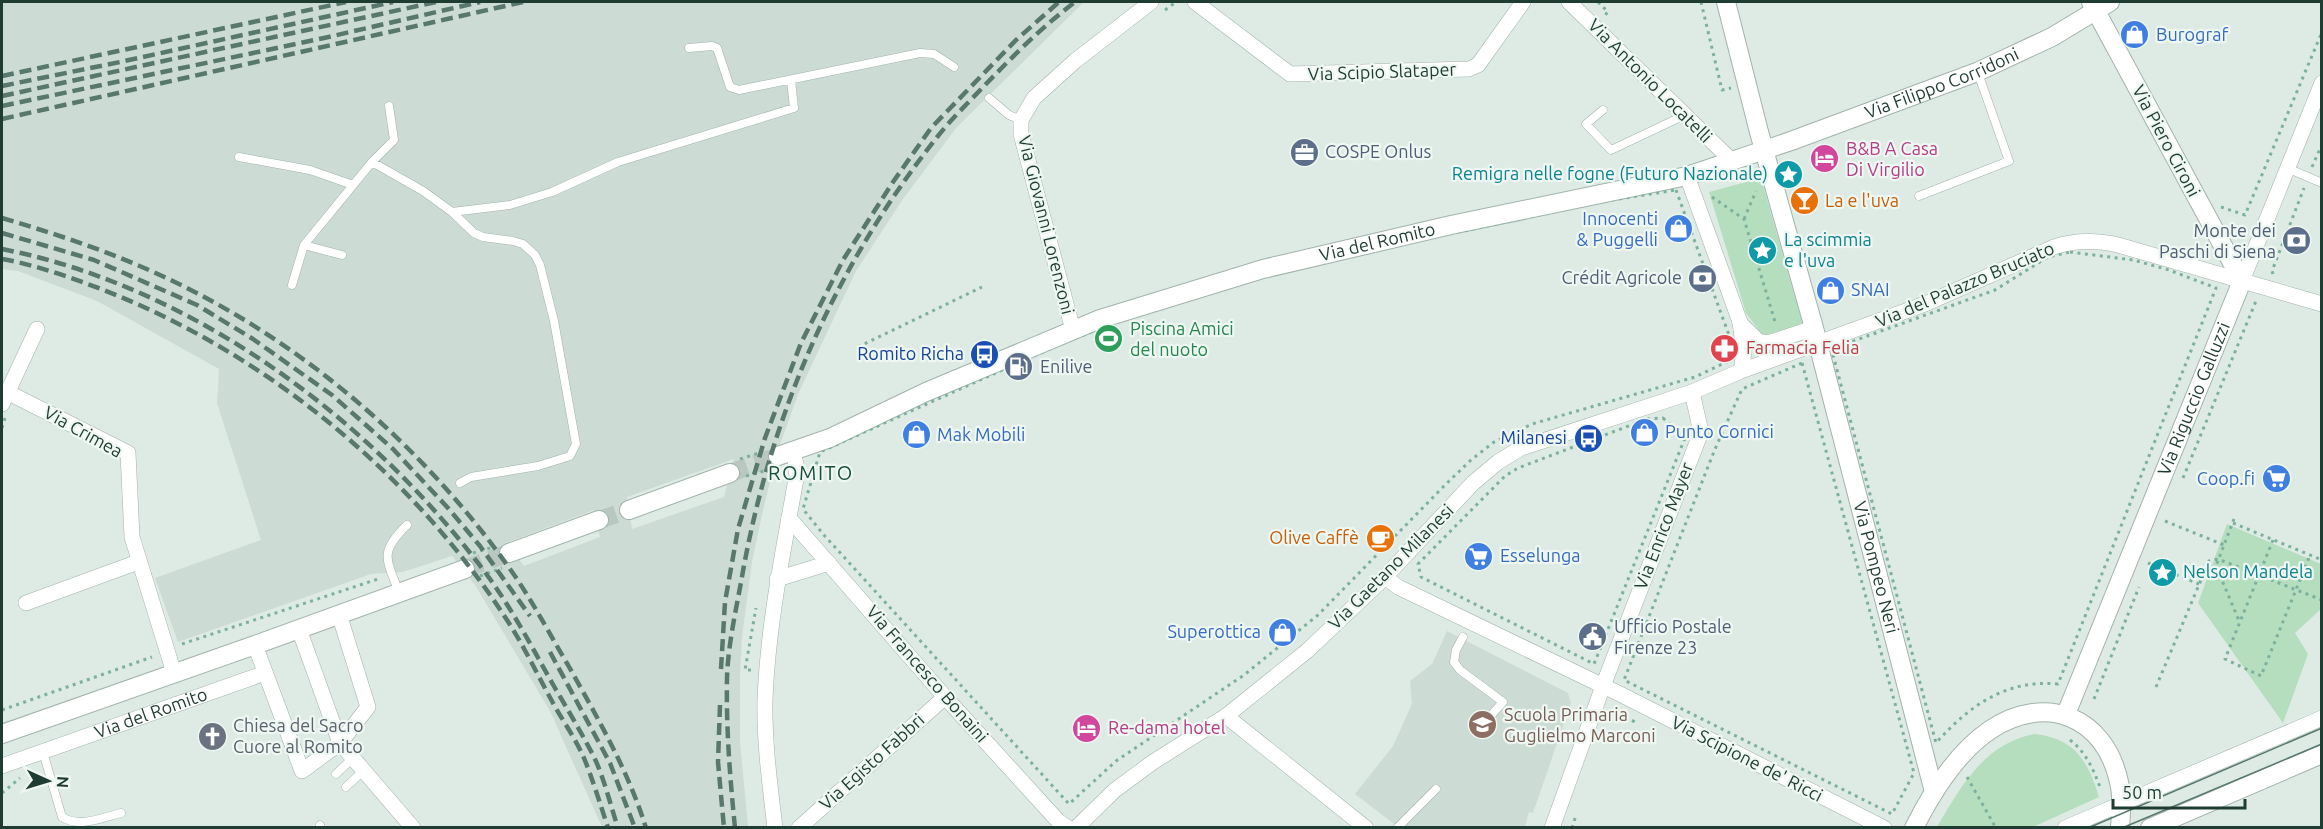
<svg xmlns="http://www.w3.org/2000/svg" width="2323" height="829" font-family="Ubuntu,sans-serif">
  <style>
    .built { fill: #ccdbd3; fill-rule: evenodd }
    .park { fill: #b5debe }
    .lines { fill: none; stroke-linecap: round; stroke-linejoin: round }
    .tertiary-tunnel { stroke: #b8c8c0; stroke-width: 18; stroke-dasharray: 18 9; stroke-linecap: butt }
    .service-casing { stroke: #a1b3ab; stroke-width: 9 }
    .minor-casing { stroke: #a1b3ab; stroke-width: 16 }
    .tertiary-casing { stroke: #a1b3ab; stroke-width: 20 }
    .path { stroke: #7cb19e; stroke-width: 3; stroke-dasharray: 3 4.5; stroke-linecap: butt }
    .service { stroke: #fff; stroke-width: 8 }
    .minor { stroke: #fff; stroke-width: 15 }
    .tertiary { stroke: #fff; stroke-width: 18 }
    .tram { stroke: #58786e; stroke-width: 1.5 }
    .rail { stroke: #58786e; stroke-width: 4.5; stroke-dasharray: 12 6; stroke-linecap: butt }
    .labels { text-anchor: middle; stroke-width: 4.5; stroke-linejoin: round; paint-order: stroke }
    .shop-label { font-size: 18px; fill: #366cbe; stroke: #eef7f2; text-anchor: start }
    .street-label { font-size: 18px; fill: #1e3c32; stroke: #eef7f2 }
    .hotel-label { font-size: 18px; fill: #b23c85; stroke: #eef7f2; text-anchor: start }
    .service-label { font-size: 18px; fill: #4e5e75; stroke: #eef7f2; text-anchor: start }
    .culture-label { font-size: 18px; fill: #0d838f; stroke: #eef7f2; text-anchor: start }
    .food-label { font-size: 18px; fill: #c56008; stroke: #eef7f2; text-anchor: start }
    .leisure-label { font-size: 18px; fill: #27864d; stroke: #eef7f2; text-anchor: start }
    .health-label { font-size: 18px; fill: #be3a42; stroke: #eef7f2; text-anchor: start }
    .transit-label { font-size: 18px; fill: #164399; stroke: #eef7f2; text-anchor: end }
    .education-label { font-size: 18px; fill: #785e54; stroke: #eef7f2; text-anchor: start }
    .worship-label { font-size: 18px; fill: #5b616d; stroke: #eef7f2; text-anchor: start }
    .neighbourhood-label { font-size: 20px; letter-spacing: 1.5px; fill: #194f3f; stroke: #eef7f2 }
  </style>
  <rect width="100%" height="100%" fill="#deebe4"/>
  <path class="built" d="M2,2H1084L956,128L903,199L856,271L799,392L778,450L763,510L752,562L742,637L740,674V741L748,827H602L550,711L475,585L452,556L403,572L371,574L178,642L155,578L261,540L217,403L219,369L97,301L18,271L2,269ZM734,459L724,497L632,529L627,497ZM594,510L600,537L524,566L506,543Z
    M1447,631L1568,693L1571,703L1533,813L1529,812L1525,827H1398L1355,794L1393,746L1412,704L1410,681L1432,664Z"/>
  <path class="park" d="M1761,178L1802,322L1800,326L1768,337L1763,336L1746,313L1709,192Z
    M2227,524L2321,564V609L2295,633L2308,654L2283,723L2198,603Z
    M2034,734C2075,738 2088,761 2099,797L2033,827H1937C1961,786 1984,744 2034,734Z"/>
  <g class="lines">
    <path class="tertiary-tunnel" d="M730,473L778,456
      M599,520L629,510
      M465,569L509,553"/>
    <defs>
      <path id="service" d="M689,48L712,46L717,48L730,87L739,90L920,53L934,54L954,67
        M989,98L1009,115L1021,120
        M1603,110L1586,124L1611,150L1685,115
        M239,157L310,170L353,185
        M372,162L394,140L389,106
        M2287,168L2322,183
        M1919,196L2009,161L1978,73
        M342,255L304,245L372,162L423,191L452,212
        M292,285L304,245
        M460,483L471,477L538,466L570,456L576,444L554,321L540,265L535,255L523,244L513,241L483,237L474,233L452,212L510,205L552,192L618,162L794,108L791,80
        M399,592C386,559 379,552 407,525
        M1463,637L1456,650L1454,662L1460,670L1503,702L1476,732
        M43,752L62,817C80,828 101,818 121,813
        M336,774L353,758
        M346,787L363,771
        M320,825L321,828
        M1397,828L1436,789"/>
      <g id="minor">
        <path d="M1195,2L1290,74L1469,69L1478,65L1523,2"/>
        <path d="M1569,2L1732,161"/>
        <path d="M1687,176L1740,322L1744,352L1741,371"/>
        <path d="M2242,281L2322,83"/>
        <path d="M1740,323L1758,341L1768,343L1814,328"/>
        <path d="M1073,330L1021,134V120L1034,98L1075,61L1151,2"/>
        <path d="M7,392L128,453L132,537L174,673"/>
        <path d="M2,404L37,329"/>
        <path d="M789,518L945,697L1058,821L1068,828"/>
        <path d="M1385,577L1398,587L1622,695L1884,828"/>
        <path d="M777,579L829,563"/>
        <path d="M26,603L138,562"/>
        <path d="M299,629L340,743L413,828"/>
        <path d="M255,645L302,771L340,743L368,707L339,614"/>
        <path d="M1226,716L1366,828"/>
        <path id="s1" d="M2,766L265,673"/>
        <path d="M775,828C770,785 764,742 765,699C768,625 783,552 796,479V464L792,451"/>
        <path d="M799,828L945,697"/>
        <path d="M1076,828L1115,790L1153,762L1226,716L1307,651L1385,577L1473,483L1498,462L1521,448L1692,392L1741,371L1925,304L2054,247C2075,240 2096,240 2118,245L2322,304"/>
        <path d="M1552,828L1603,686L1701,432L1692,392"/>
        <path d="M2065,828L2322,718"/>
      </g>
      <g id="tertiary">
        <path id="s2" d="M1726,2L1759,132L1814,328L1934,792"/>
        <path id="s3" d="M778,456L830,438L926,392L1100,319L1263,269L1451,225L1687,176L1791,141L1977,72L2052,37L2110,2"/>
        <path d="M629,510L730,473"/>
        <path d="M509,553L599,520"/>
        <path id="s4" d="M2066,714L2242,281L2091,2"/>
        <path d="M2,734L255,645L465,569"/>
        <path d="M1914,828C1932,792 1956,753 1990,730C2045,693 2105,716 2119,782C2123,797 2121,812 2120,828"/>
        <path d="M2150,828L2322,754"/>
      </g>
    </defs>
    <use href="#service" class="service-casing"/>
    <use href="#minor" class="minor-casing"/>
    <use href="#tertiary" class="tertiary-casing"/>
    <path class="path" d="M1598,2L1608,12L1605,15
      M1701,2L1722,90L1731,88
      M1165,10L1176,2
      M2312,167L2322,144
      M1676,190L1737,357L1695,377L1532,424L1494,442L1471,460L1446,484L1318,615L1244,675L1116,761L1069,804L823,534L803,509L820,452L1058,345L1127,318L1218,288L1385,244L1464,231L1593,203Z
      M1712,197L1744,219L1776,325
      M2221,207L2245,215L2322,32
      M1744,219L1756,191
      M2070,252L2133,260L2169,270L2216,288L2058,684C2006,679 1969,706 1936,743L1832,351L1834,348L1995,290L2048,257Z
      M2273,274L2272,271L2304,188
      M858,347L982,287
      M1802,363L1914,773L1892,814L1624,680L1715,449L1742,389Z
      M1663,418L1685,438L1594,664L1421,577L1418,564L1505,476L1518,468L1647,419Z
      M2,428L5,418
      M740,459L762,452
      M746,476L768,470
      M2183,478L2256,301
      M2234,519L2216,566L2240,623
      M2165,521L2224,545
      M2233,523L2322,560
      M2273,540L2225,659L2261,676L2310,555
      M473,553L493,547
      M2148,563L2199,584
      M480,576L502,568
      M182,644L381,578
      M751,670H745L756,608
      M2156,687L2209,561L2218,559L2322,600
      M2094,699L2139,587
      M2,710L152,657
      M1612,710L1635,722
      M2070,740C2086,752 2093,769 2100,787
      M1967,777L1996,828
      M2,793L20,778
      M1572,828L1576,815"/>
    <use href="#service" class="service"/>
    <use href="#minor" class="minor"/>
    <use href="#tertiary" class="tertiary"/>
    <path class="tram" d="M2088,828L2322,728
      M2122,828L2322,744"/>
    <path class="rail" d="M2,76L346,2
      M2,86L120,62L393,2
      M2,96L436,2
      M2,106L324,38L480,2
      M2,119L523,2
      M2,218C49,232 96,247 142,267C289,330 418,439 510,569C532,600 549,633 568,665C597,717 628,770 646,828
      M2,233L94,260L197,305L253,339L332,395L393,449L448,508L480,546L530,616
      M2,249C195,287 375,422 490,579C515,614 534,651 555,688C568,710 581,732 593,755C604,777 610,804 618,828
      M2,259C36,265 69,277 101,289C264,352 412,473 507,620C524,646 538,676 553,703C564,723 578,742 586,763C594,784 601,806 608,828
      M550,652L610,763L635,828
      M721,669L725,602L738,529L765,438L801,343L843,260L893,182L931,128L1016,40L1059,2
      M720,705L718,762L724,828
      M735,828C730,778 726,728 727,678C728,643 737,606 743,571C772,411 837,263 938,136C953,117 970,101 986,84C1014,55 1043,26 1075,2"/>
  </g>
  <defs>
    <symbol id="shop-disc" viewBox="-11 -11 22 22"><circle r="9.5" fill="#3f7fe0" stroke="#eef7f2"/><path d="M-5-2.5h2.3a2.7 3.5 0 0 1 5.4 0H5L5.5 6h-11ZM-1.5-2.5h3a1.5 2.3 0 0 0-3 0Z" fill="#fff"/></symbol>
    <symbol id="office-disc" viewBox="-11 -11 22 22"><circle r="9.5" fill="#5c6f8a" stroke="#eef7f2"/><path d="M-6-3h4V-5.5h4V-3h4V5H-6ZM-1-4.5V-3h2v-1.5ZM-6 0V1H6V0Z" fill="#fff"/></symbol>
    <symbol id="hotel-disc" viewBox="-11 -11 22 22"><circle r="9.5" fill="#d1479c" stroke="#eef7f2"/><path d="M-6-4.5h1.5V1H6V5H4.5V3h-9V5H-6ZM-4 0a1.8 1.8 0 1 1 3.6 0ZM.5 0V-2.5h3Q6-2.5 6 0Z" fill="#fff"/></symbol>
    <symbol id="sight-disc" viewBox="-11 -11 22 22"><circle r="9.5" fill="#0f9aa8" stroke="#eef7f2"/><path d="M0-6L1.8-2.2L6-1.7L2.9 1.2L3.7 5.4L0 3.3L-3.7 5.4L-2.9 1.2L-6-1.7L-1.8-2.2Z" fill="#fff"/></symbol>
    <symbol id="bar-disc" viewBox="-11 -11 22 22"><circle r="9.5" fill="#e8710a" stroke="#eef7f2"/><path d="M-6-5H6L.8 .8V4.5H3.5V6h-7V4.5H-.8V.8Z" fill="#fff"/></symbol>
    <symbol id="bank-disc" viewBox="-11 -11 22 22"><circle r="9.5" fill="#5c6f8a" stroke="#eef7f2"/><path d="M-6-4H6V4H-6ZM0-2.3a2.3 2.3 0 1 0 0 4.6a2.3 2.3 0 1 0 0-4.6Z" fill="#fff"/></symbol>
    <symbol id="stadium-disc" viewBox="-11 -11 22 22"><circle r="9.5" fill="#2e9e5b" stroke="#eef7f2"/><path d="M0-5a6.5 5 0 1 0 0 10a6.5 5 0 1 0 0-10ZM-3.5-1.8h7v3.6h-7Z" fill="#fff"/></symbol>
    <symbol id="pharmacy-disc" viewBox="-11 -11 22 22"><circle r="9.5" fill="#e0444e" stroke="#eef7f2"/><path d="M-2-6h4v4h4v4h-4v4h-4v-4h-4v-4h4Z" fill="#fff"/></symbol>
    <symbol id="bus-disc" viewBox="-11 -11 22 22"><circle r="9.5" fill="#1a4fb4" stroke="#eef7f2"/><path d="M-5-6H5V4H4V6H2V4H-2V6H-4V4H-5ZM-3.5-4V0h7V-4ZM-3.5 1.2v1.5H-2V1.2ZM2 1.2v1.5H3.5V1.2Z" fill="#fff"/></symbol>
    <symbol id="fuel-disc" viewBox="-11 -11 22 22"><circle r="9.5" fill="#5c6f8a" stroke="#eef7f2"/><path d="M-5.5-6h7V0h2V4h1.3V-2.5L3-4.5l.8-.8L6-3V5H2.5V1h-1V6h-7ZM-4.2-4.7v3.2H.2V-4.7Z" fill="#fff"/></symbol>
    <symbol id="supermarket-disc" viewBox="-11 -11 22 22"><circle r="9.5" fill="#3f7fe0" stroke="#eef7f2"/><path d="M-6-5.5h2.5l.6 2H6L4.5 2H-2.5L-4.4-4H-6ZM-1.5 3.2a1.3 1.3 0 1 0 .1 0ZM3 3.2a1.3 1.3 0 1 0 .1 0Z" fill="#fff"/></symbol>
    <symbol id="cafe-disc" viewBox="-11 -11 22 22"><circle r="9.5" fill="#e8710a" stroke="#eef7f2"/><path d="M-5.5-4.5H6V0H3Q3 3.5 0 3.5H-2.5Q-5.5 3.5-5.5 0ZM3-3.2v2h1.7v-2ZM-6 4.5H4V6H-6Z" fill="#fff"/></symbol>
    <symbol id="civic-disc" viewBox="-11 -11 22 22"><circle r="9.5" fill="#5c6f8a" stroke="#eef7f2"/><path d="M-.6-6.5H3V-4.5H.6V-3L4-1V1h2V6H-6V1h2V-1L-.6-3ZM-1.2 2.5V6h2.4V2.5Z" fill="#fff"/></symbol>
    <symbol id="school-disc" viewBox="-11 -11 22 22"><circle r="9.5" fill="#8d6e63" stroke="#eef7f2"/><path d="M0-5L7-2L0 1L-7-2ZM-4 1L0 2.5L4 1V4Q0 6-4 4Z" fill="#fff"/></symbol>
    <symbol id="church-disc" viewBox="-11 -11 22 22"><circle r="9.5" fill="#6b7280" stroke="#eef7f2"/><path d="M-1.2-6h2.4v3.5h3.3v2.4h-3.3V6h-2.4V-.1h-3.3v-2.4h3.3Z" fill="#fff"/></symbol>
  </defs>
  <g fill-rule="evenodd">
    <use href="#shop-disc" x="2118" y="18" width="33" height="33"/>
    <use href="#office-disc" x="1288" y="136" width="33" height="33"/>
    <use href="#hotel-disc" x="1808" y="142" width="33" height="33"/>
    <use href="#sight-disc" x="1772" y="158" width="33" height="33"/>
    <use href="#bar-disc" x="1788" y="184" width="33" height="33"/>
    <use href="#shop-disc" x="1662" y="212" width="33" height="33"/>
    <use href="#bank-disc" x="2280" y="224" width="33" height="33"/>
    <use href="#sight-disc" x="1746" y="234" width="33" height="33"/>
    <use href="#bank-disc" x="1686" y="262" width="33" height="33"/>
    <use href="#shop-disc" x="1814" y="274" width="33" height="33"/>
    <use href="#stadium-disc" x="1092" y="322" width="33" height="33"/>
    <use href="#pharmacy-disc" x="1708" y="332" width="33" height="33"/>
    <use href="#bus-disc" x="968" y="338" width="33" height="33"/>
    <use href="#fuel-disc" x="1002" y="350" width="33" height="33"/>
    <use href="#shop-disc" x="1628" y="416" width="33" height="33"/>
    <use href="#shop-disc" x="900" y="418" width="33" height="33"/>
    <use href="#bus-disc" x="1572" y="422" width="33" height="33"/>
    <use href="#supermarket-disc" x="2260" y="462" width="33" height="33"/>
    <use href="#cafe-disc" x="1364" y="522" width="33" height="33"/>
    <use href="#supermarket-disc" x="1462" y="540" width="33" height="33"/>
    <use href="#sight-disc" x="2146" y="556" width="33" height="33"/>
    <use href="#shop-disc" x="1266" y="616" width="33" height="33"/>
    <use href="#civic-disc" x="1576" y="620" width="33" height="33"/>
    <use href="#school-disc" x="1466" y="708" width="33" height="33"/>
    <use href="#hotel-disc" x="1070" y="712" width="33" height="33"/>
    <use href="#church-disc" x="196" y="720" width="33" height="33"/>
  </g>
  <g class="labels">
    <g class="shop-label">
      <text x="2156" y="41">Burograf</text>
      <text x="1658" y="225" text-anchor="end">Innocenti<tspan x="1658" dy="21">&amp; Puggelli</tspan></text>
      <text x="1851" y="296">SNAI</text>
      <text x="1665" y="438">Punto Cornici</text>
      <text x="937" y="441">Mak Mobili</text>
      <text x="2255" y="485" text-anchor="end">Coop.fi</text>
      <text x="1500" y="562">Esselunga</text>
      <text x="1261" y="638" text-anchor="end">Superottica</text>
    </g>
    <g class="street-label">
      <text transform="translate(1382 72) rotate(-2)" y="6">Via Scipio Slataper</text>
      <text transform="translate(1650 81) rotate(45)" y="6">Via Antonio Locatelli</text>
      <text dy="6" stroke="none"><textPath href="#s3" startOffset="1226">Via Filippo Corridoni</textPath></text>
      <text transform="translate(2166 141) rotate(62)" y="6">Via Piero Cironi</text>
      <text transform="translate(1046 225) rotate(76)" y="6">Via Giovanni Lorenzoni</text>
      <text dy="6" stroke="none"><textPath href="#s3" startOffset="638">Via del Romito</textPath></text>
      <text transform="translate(1965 285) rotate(-23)" y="6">Via del Palazzo Bruciato</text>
      <text dy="6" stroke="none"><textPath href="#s4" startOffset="340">Via Riguccio Galluzzi</textPath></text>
      <text transform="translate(83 432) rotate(29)" y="6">Via Crimea</text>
      <text transform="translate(1664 526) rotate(-69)" y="6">Via Enrico Mayer</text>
      <text transform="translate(1391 567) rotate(-45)" y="6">Via Gaetano Milanesi</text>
      <text dy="6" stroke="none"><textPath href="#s2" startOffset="585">Via Pompeo Neri</textPath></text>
      <text transform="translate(927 674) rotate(49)" y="6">Via Francesco Bonaini</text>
      <text dy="6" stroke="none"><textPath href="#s1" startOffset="158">Via del Romito</textPath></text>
      <text transform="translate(1747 759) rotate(27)" y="6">Via Scipione de' Ricci</text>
      <text transform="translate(872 762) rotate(-42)" y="6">Via Egisto Fabbri</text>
    </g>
    <g class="hotel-label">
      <text x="1846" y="155">B&amp;B A Casa<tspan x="1846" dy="21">Di Virgilio</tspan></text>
      <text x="1108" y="734">Re-dama hotel</text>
    </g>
    <g class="service-label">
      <text x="1325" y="158">COSPE Onlus</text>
      <text x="2276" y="237" text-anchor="end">Monte dei<tspan x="2276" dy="21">Paschi di Siena</tspan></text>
      <text x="1682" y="284" text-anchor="end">Crédit Agricole</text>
      <text x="1040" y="373">Enilive</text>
      <text x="1614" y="633">Ufficio Postale<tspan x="1614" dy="21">Firenze 23</tspan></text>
    </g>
    <g class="culture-label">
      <text x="1768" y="180" text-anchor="end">Remigra nelle fogne (Futuro Nazionale)</text>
      <text x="1784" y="246">La scimmia<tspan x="1784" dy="21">e l'uva</tspan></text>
      <text x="2183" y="578">Nelson Mandela</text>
    </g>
    <g class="food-label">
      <text x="1825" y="207">La e l'uva</text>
      <text x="1359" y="544" text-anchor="end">Olive Caffè</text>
    </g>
    <g class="leisure-label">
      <text x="1130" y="335">Piscina Amici<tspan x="1130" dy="21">del nuoto</tspan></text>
    </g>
    <g class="health-label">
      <text x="1746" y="354">Farmacia Felia</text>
    </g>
    <g class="transit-label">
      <text x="964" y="360">Romito Richa</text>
      <text x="1567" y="444">Milanesi</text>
    </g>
    <g class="education-label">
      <text x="1504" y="721">Scuola Primaria<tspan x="1504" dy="21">Guglielmo Marconi</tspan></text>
    </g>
    <g class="worship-label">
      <text x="233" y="732">Chiesa del Sacro<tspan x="233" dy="21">Cuore al Romito</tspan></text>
    </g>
    <g class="neighbourhood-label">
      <text x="811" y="480">ROMITO</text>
    </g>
  </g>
  <rect width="2323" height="829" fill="none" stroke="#1e3c32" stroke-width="6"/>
  <g transform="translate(48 781) rotate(94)" stroke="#eef7f2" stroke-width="4.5" paint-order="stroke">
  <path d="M0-4.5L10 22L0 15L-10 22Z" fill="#1e3c32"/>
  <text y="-9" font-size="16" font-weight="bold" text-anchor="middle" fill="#1e3c32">N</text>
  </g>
  <path d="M2113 799v9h132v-9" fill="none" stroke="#1e3c32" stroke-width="3"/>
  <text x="2122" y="799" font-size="18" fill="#1e3c32" stroke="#eef7f2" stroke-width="4.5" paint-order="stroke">50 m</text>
</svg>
